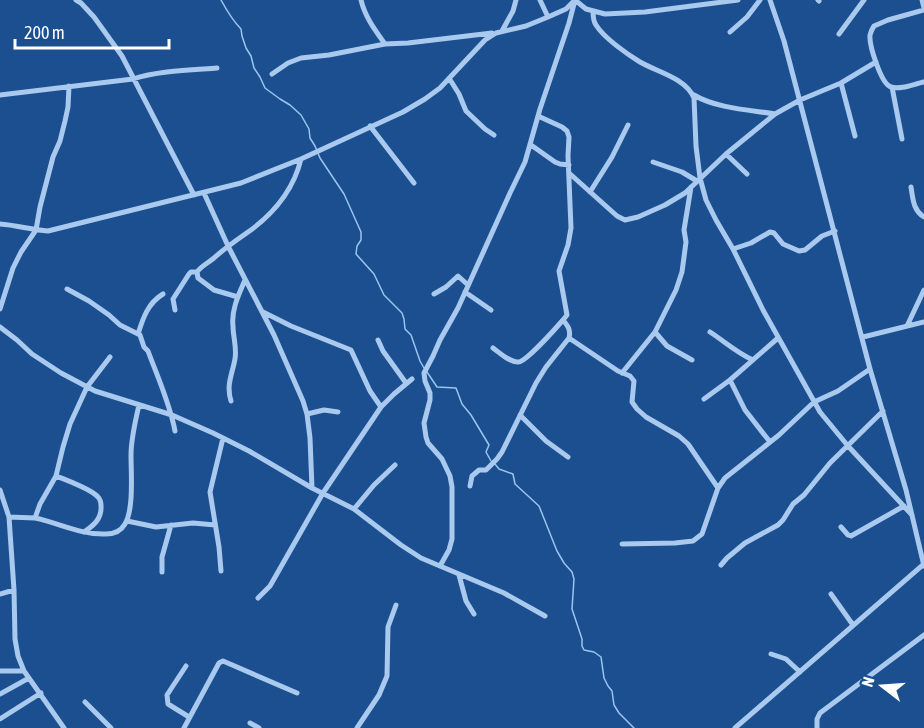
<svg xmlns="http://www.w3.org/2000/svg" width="924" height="728" font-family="'Asap Condensed',sans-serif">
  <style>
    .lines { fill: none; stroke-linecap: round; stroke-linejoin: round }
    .stream { stroke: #9cc4f0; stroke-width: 1.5 }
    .minor { stroke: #a9c9ee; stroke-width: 5 }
  </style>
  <rect width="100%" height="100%" fill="#1b4f8f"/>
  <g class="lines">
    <path class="stream" d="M221,0C227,11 232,20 241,29L242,36L246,48L251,56L254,68L260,77L265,88L280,99L290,105L301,115L309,129L310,138L315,146L320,158L344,194L361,232V240L357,246L356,254L374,274L384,295L402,313L404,319L405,329L411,335L420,361L424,368
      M427,372L437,387L456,388L462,404L471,415L489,445L486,452L491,461
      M495,464L499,469L513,474L515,484L539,506L557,551L564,563L572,572L574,579L572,609L582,639V646L584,650L594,652L601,657L604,678L608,686L612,691L614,705L619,713L634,728"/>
    <path class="minor" d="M76,0L81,3L94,17L122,56L194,195
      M361,0C365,17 375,30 385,44
      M540,0L548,17
      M770,0L784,41L870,369L906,490L924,566
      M818,0L819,1
      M922,0L924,8
      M924,10L888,20L874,26C872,29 871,31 870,35C869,45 881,84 891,87C901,90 914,84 924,82
      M593,11C593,16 593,21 596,25C604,38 627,54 640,62C657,72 686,78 694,98L696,146L700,178L706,200L716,220L733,249L763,310L820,412L848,446L912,515
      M502,31L513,11L516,0
      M730,32L747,17L760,0
      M839,34L864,0
      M272,74L288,63L301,58L329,55L385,44L408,43L492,33
      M449,78L459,94L466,111L485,129L494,135
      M841,83L855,136
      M892,87L902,139
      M0,95L133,79C157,71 191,70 217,68
      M694,95C715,108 750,110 775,114
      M370,126L414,183
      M531,145L555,162L560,164L569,165
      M726,154L747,174
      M653,162L682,172L697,181
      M569,173L617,216L625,220L638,217L665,205L685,193L726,154L775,114L800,100L841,83L876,62
      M911,187C913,199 913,210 924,217
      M590,192L612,157L628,125
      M204,193L228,246L274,335L303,401L307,414L310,438L312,488
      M0,224C16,225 32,230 48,231L241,183L301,159L403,112L425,99L440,88L485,40L496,33L526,26L548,17L566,9L574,1
      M733,249L751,243L770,232L774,233L783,244L799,251L805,250L822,236L835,231
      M67,289L89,301L109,315L120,325L140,335L144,347L148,351C158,378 170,404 175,431
      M465,292L491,310
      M434,294L446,287L458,276L468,285
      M238,297L214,290L198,278L197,272C201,266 208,263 214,258C226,247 238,239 251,230C275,212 294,188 301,159
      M0,309L13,268L21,252L36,230L40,207L53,157L60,141L65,121L68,107L69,86
      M175,310L173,299L189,274L191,272H197
      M263,312L291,326L351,350L370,391L381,407
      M907,326L924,290
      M0,327L17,340L32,354L61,373L95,391L172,415L213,433L249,451L312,488L354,509L401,545L421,558L504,593L545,616
      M655,332L667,346L692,360
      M710,332C724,341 737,353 753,360
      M138,334C143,318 148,303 163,294
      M863,337L924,322
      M569,338L618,371L630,376L634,381L632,402L637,409L646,417L679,436L688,444L718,488
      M378,340L383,351L406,383
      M493,348C500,353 509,362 518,362C525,363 556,328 563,320
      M622,373L655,332L676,290L682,272L686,242L684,230L691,187
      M704,399L730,380
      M231,401C226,385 232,375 235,359C237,347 233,337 233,326C231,310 239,294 245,280
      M307,414L324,410L338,412
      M520,415L546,441L568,457
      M770,442L745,410L730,380L778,338
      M56,476C66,480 91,489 98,497C101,500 101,503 101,506C102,519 93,526 84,532
      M470,486L472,476L479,470H486L497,459L502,452L536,383L546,367L569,338C571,330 568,326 563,320L567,315L559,271L568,245L571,228L568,156L569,137L567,131L562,127L538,116
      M0,490L9,517L14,590L15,639L18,656L24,671L64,728
      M354,509L374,485L395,465
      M9,517L35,518L40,504L56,476L63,447L70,424L87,387L110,357
      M35,518C59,523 81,535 106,534C114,534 121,531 125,524C134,509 131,473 131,455C131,439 135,422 139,405
      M127,521L156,527L193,523L215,525
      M841,527L848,535L851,536L904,506
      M622,544L675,543L693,541L702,534L718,488L725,478L779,435L814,402L838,391L870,369
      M721,565L727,558L745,543L778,525L783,520L793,504L804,495L830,463L883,411
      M440,566L449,550L452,539V487L450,476L442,459L428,443L426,437L424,423L430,400V393L425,381L424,373L433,356L440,340L458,308L510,193L525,162L540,109L569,23L575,0L586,9L605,14L645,12L738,0
      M221,571L219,547L210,492L223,438
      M162,572V557L171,525
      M459,575L466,601L474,614
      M0,594L14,590
      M831,594L853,625
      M258,598L270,586L323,493L381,407L394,394L412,379
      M771,654L786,659L800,672
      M186,666L167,695L168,704L189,717
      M0,671H24
      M0,694L29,678
      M85,702L111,728
      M0,719L41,693
      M250,723L259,728
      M184,728L219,663L223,661L297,693
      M357,728L379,695L387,676L388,627L396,605
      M735,728L924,564
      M817,728V719L820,713L924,635"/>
  </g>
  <g transform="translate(882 686) rotate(287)" stroke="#1b4f8f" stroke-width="4.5" paint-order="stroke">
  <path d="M0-4.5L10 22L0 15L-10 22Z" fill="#ffffff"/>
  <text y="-9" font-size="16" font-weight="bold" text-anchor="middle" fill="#ffffff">N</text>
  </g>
  <path d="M15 39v9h154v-9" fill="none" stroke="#ffffff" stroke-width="3"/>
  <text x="24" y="39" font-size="18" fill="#ffffff" stroke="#1b4f8f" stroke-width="4.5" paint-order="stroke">200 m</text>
</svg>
